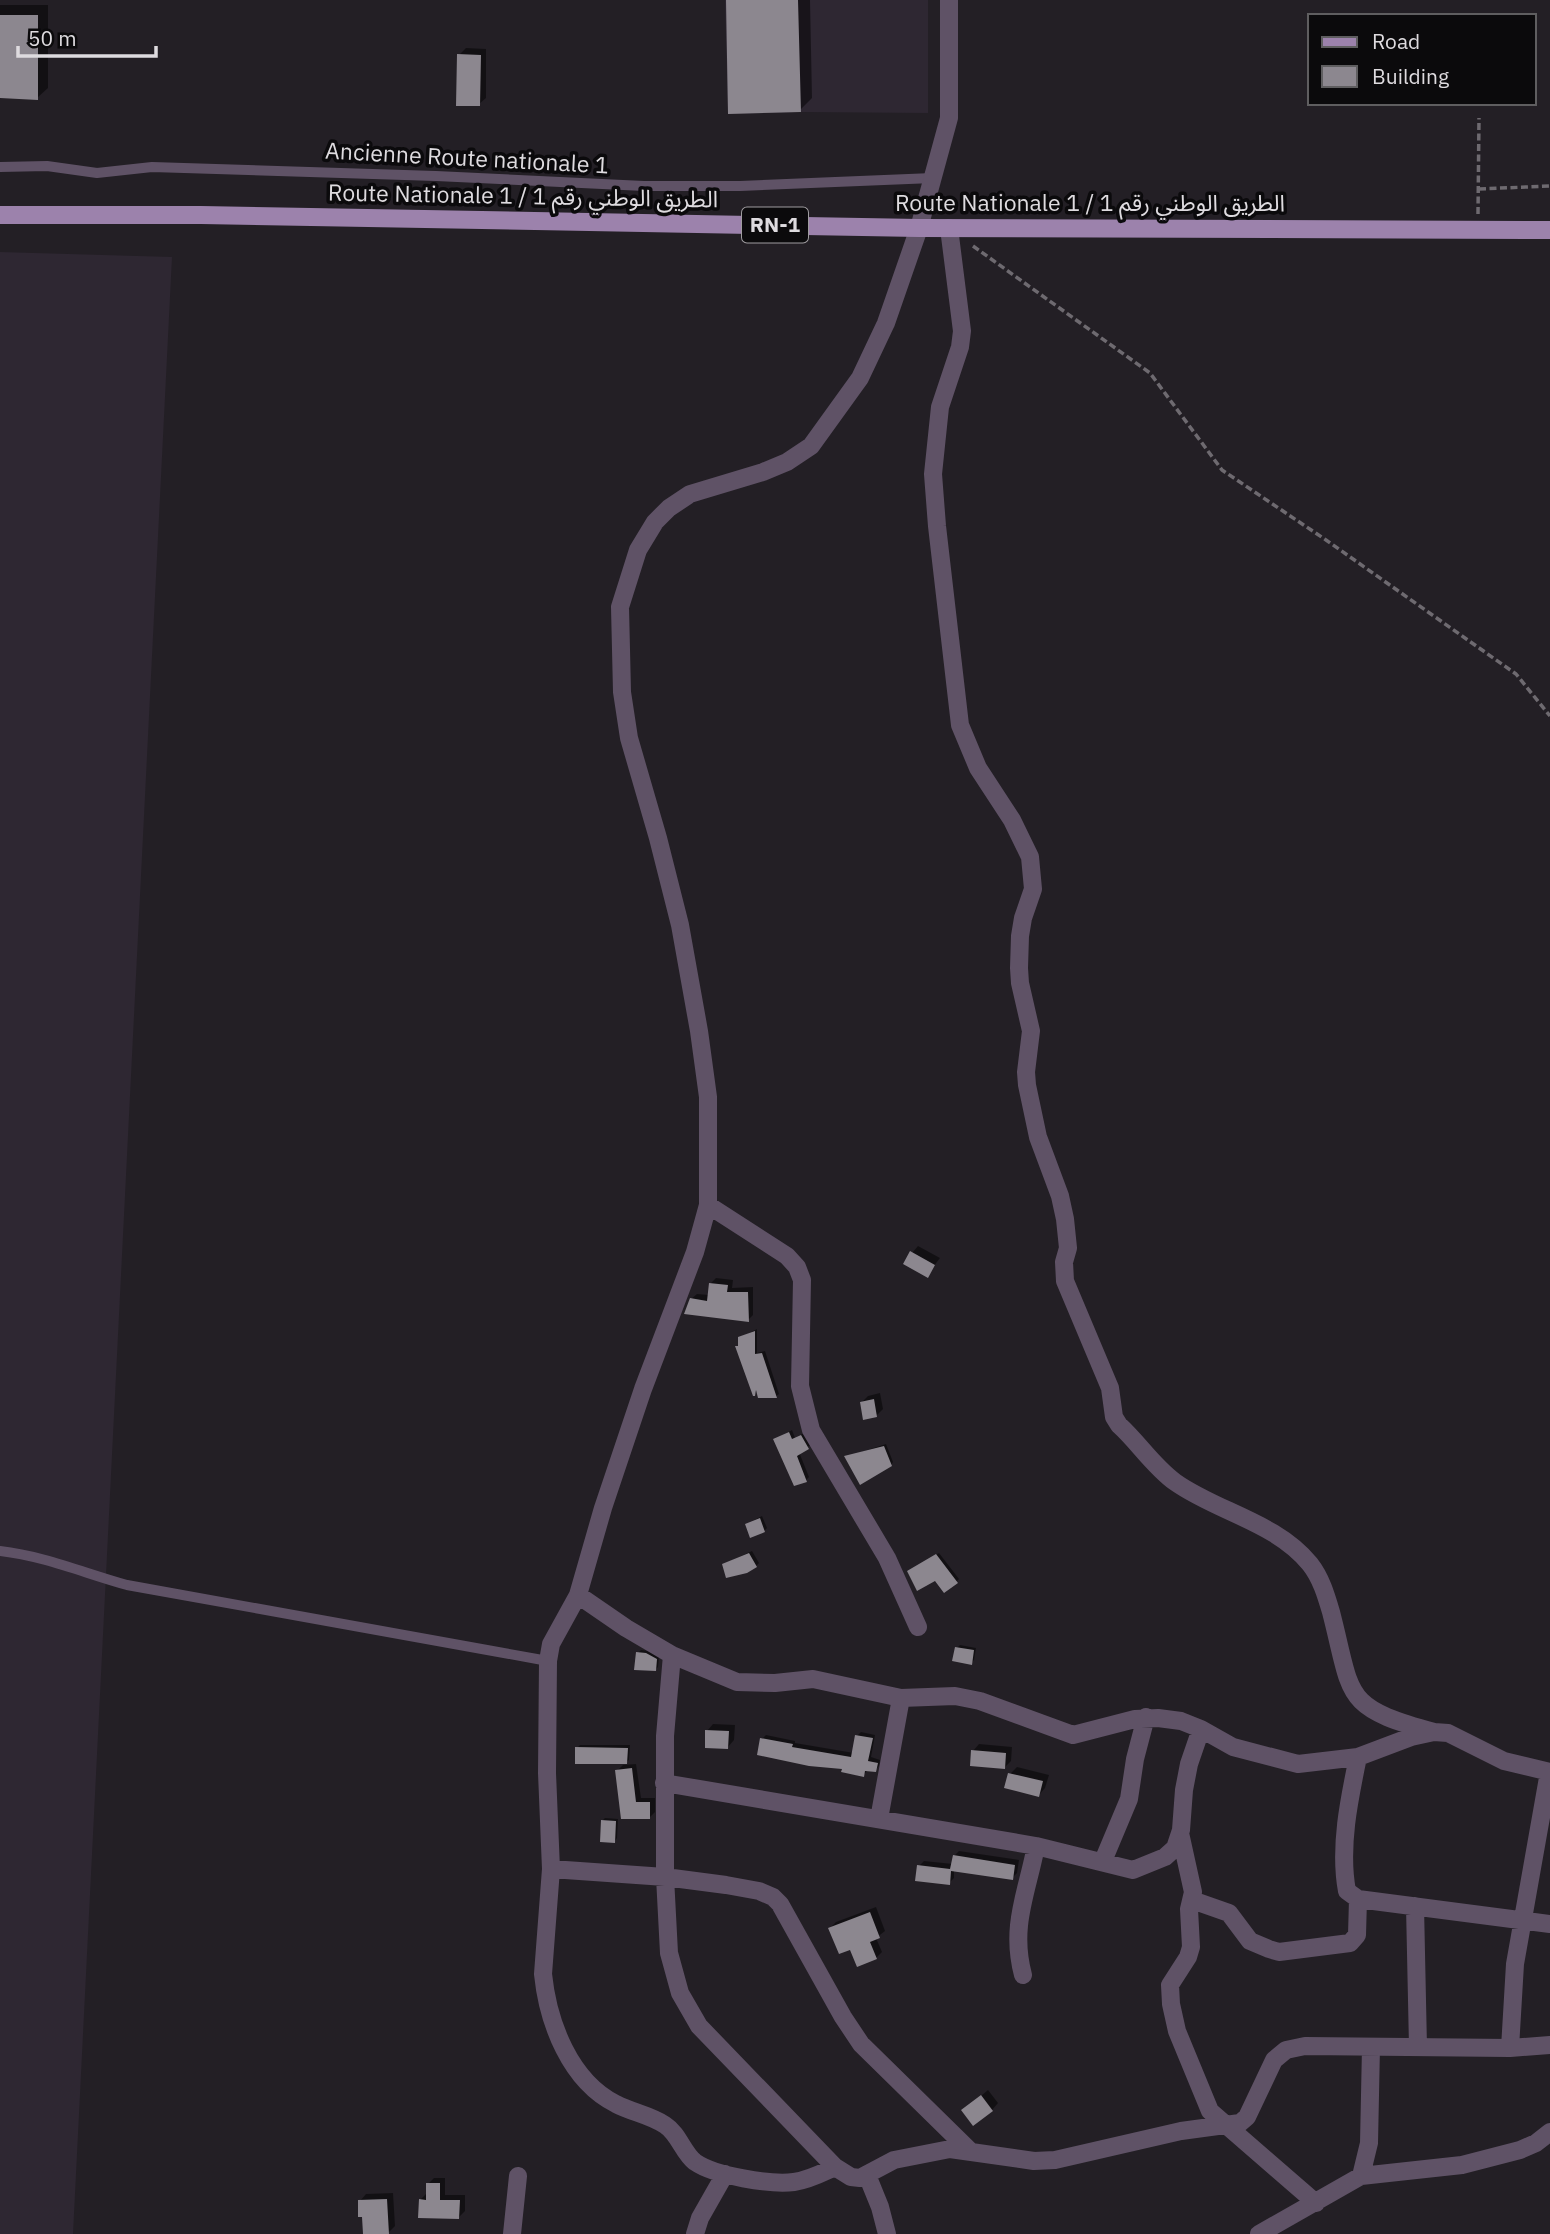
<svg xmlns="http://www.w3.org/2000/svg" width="1550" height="2234" font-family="'IBM Plex Sans','Noto Sans Arabic',sans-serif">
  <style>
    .built { fill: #2e2732 }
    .shadow { fill: #0007 }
    .building { fill: #8c878f }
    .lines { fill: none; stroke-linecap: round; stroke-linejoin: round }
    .path { stroke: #6e6a70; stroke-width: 3.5; stroke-dasharray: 7 3.5; stroke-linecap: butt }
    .service { stroke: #5f5266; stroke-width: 10 }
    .minor { stroke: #5f5266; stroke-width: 18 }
    .primary { stroke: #9c82ac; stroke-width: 18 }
    .labels { text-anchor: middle; stroke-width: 7; stroke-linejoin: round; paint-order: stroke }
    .shield { fill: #0b0a0c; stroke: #9f9ca0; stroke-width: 2 }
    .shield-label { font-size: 21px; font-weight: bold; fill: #dedbdf }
    .street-label { font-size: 23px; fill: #dedbdf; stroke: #0b0a0c }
  </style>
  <rect width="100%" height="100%" fill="#231f25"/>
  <path class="built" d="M725,0H928V113L801,112L728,114Z
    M0,252L172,257L73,2234H0Z"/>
  <path class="shadow" d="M727,0H810L812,98L800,110Z
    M0,5H48V88L37,98L0,96Z
    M466,48L486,49V98L479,104L459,55Z
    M918,1246L940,1258L927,1275L912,1253Z
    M716,1278L733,1280L732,1288L753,1287V1315L748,1320L691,1299L697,1294L709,1295L711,1283Z
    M757,1329V1353L765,1351L779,1394L776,1396L757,1391L754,1395L740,1338Z
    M880,1393L883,1409L877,1415L862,1402L868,1396Z
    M792,1430L795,1438L804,1433L811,1445L799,1452L809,1477L806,1480L775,1440Z
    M886,1444L893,1462L891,1465L846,1457Z
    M762,1516L767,1528L764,1531L747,1524Z
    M752,1551L759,1563L756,1566L724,1564Z
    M939,1553L959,1579L956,1582L935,1579L909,1571Z
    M960,1645L976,1648L974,1660L971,1663L957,1648Z
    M641,1650L650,1651L659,1657L658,1667L655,1670L638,1653Z
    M713,1724L735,1725L734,1740L728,1747L707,1731Z
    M861,1732L875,1735L871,1757L880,1760L879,1766L875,1770H868L863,1775L762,1739L766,1735L795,1741V1743L854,1753L857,1736Z
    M979,1744L1012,1747L1011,1761L1004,1768L973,1751Z
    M580,1745H630L629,1760L623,1765L636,1764L641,1798H655V1812L649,1818L622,1817L617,1771L625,1763L577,1748Z
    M1017,1767L1049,1775L1045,1788L1039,1795L1010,1774Z
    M605,1818L618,1819L617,1838L615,1841L602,1821Z
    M959,1851L1019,1860L1017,1873L1012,1878L954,1870V1878L949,1883L919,1866L924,1861L953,1864L954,1856Z
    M876,1907L885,1931L876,1938L882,1952L876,1958L851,1948L830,1928L836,1922Z
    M988,2090L998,2103L992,2110L968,2107Z
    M434,2178H445V2195H465V2211L459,2217L420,2200L426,2194L428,2184Z
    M393,2193L395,2226L388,2233L360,2201L366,2194Z"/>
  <path class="building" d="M726,0H798L801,112L728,114Z
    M0,15H38V100L0,98Z
    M457,54L481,55L480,106H456Z
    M910,1251L935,1265L928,1278L903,1264Z
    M709,1283L728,1285L727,1292H748L749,1322L684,1314L690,1298L707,1301Z
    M755,1331V1354L762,1353L777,1398H758L756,1390L755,1396H753L735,1346H738V1337Z
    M874,1399L877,1417L863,1420L860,1402Z
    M789,1432L792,1439L801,1435L809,1449L797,1456L807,1482L794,1486L773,1439Z
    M884,1446L892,1466L860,1485L844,1456Z
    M760,1518L765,1532L750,1538L745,1524Z
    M749,1553L757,1567L747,1573L726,1578L722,1564Z
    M936,1554L958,1583L944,1593L935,1581L917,1591L907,1571Z
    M955,1647L974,1650L972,1665L952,1661Z
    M636,1652L646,1653L657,1659L656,1671L634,1670Z
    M705,1730L729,1731L728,1749L705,1748Z
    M855,1735L873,1738L868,1761L878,1763L876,1772L865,1771L864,1777L841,1772L842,1769L809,1766L757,1755L760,1738L793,1744L792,1747L851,1757Z
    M575,1747L628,1748L627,1764H575Z
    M971,1750L1006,1753L1005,1769L970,1766Z
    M632,1768L636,1802H650V1819H621L615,1770Z
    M1008,1773L1043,1781L1039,1797L1004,1788Z
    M601,1820L616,1821L615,1843L600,1842Z
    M953,1855L1015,1865L1013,1880L951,1871L950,1885L915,1881L917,1865L950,1869Z
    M870,1912L880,1938L870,1942L877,1959L857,1967L850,1950L839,1954L828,1928Z
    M981,2095L993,2111L973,2126L961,2110Z
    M426,2183H440V2200H460L459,2219L418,2218L419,2199L426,2200Z
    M387,2199L389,2234H363L362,2217H358V2200Z"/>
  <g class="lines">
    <path class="path" d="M1479,189L1550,186
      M1478,214L1479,118
      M973,246L1150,373L1222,470L1326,540L1516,674L1550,716"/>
    <path class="service" d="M0,167L47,166L97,173L152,167L436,176L644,186H740L933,178
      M0,1551C44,1556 84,1573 127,1585L548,1661"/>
    <path class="minor" d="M949,228L962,331L960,347L940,407L933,474L937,526L960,725L978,768L1012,820L1030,857L1033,889L1023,918L1020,936L1019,968L1020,983L1031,1031L1026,1072L1027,1085L1038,1137L1060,1196L1065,1219L1068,1248L1064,1262L1065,1281L1110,1388L1114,1417L1119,1425C1138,1442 1153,1466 1175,1482C1217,1512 1276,1522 1310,1564C1321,1578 1326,1595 1331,1612C1353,1697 1341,1707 1434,1732
      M708,1205L787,1256L797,1267L802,1280L800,1386L811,1430L887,1558L918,1627
      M578,1595L626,1628L672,1655L737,1682L775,1683L813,1679L901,1698L955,1696L980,1701L1073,1735L1135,1719L1158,1718L1181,1721L1201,1729L1233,1747L1298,1764L1358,1757L1411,1737L1434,1732L1448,1733L1504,1761L1550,1772
      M672,1655L665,1736V1877L669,1953L680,1993L699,2026L835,2167L851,2177L860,2178L894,2160L950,2149L1034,2161L1055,2160L1181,2131L1240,2123L1247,2117L1274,2060L1286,2050L1305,2046L1510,2048L1550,2045
      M1358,1757C1349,1800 1339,1848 1347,1891L1358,1899L1550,1924
      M664,1783L1036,1846L1133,1870L1165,1857L1175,1848L1181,1830L1184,1790L1189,1764L1201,1729
      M879,1819L901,1698
      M1180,1833L1193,1892L1189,1909L1191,1947L1188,1957L1170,1985L1171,2004L1177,2031L1210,2111L1316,2203
      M1103,1861L1129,1799L1135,1759L1146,1717
      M551,1869L665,1877L726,1885L759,1891L773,1897L780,1904L843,2017L861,2044L969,2150
      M1192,1900L1229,1913L1250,1941L1269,1949L1279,1952L1350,1943L1357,1935L1358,1899
      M1415,1906L1418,2047
      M1023,1975C1010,1926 1027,1893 1036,1846
      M1510,2048L1515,1964L1549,1772
      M835,2167C822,2173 809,2180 794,2182C771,2185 715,2176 695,2162C683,2153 679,2134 665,2125C650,2115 631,2112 616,2104C570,2081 548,2023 543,1974L551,1869L547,1773L548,1661L551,1644L578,1595L603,1508L643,1389L695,1252L708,1205V1097L699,1031L680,925L658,838L629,738L622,692L620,607L638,550L655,522L669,508L690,494L763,472L787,462L811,446L860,378L886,323L919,228L949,118V0
      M867,2175L880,2207L887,2234
      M1361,2176L1369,2143L1371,2047
      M512,2234L518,2176
      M695,2234L700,2218L725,2174
      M1259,2234L1361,2176L1462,2165L1520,2150L1536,2143L1550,2132"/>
    <path class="primary" d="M0,215H201L919,228L1550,230"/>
  </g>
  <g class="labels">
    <rect class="shield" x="742" y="207.5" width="66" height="35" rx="5"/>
    <g class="shield-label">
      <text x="775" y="232">RN-1</text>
    </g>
    <g class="street-label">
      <text transform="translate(467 158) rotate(3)" y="8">Ancienne Route nationale 1</text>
      <text transform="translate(523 196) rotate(1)" y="8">Route Nationale 1 / الطريق الوطني رقم 1</text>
      <text x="1090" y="211">Route Nationale 1 / الطريق الوطني رقم 1</text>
    </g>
  </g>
  <rect x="1308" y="14" width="228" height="91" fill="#0b0a0c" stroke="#5f5e60" stroke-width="2"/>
  <rect x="1322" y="37" width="35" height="10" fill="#9c82ac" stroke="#5f5e60" stroke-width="2"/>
  <text x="1372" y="49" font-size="21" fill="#dedbdf">Road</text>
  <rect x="1322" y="66" width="35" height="21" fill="#8c878f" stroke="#5f5e60" stroke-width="2"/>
  <text x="1372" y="84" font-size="21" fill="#dedbdf">Building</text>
  <path d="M18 46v10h138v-10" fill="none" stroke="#dedbdf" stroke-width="3.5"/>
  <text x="28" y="46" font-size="21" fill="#dedbdf" stroke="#0b0a0c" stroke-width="5" paint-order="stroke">50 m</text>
</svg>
